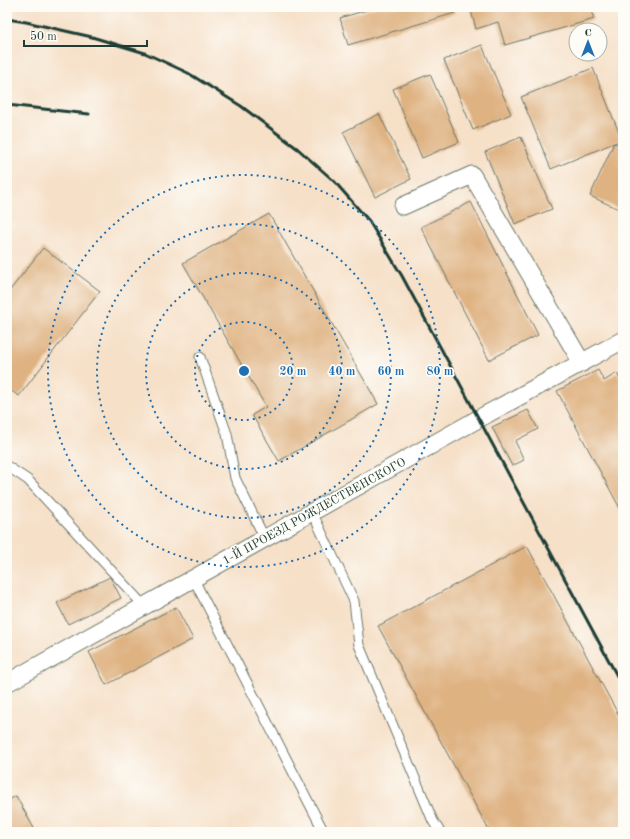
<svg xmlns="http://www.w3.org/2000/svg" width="630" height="839" font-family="'Old Standard TT',serif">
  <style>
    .building { fill: #dfb282 }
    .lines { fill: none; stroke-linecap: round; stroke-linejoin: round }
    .service-casing { stroke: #6a7668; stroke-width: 11 }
    .minor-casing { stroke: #6a7668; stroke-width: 19 }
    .service { stroke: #fff; stroke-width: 9 }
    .minor { stroke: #fff; stroke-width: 17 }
    .rail { stroke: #1f3d34; stroke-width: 3 }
    .ring { fill: none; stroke: #1f6fb2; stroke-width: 2; stroke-dasharray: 2 4 }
    .labels { text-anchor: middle; stroke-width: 3.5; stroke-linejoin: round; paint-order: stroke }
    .street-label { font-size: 12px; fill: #1f3d34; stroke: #fdfcf7 }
    .centre { fill: #1f6fb2; stroke: #fdfcf7; stroke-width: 2 }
    .ring-label { font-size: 12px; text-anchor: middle; font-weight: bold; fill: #1f6fb2; stroke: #fdfcf7; stroke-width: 3.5; stroke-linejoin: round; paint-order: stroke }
  </style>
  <rect width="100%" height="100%" fill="#fdfcf7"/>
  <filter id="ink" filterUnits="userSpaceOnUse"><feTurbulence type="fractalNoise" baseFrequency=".025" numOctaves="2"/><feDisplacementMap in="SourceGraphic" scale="8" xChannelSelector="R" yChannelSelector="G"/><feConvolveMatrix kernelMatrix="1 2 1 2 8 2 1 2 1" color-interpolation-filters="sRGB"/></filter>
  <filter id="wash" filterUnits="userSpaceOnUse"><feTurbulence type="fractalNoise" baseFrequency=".012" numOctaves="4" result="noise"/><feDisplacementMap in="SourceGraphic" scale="16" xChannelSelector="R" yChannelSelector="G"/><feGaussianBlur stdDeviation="0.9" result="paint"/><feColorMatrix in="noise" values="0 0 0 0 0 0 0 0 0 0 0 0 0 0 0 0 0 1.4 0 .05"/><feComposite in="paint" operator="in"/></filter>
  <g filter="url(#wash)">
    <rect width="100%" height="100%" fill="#f6e0c8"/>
    <g id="blocks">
      <path class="building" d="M377,7H453L455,13L348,45L340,18Z
        M470,7H590L594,19L505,45L498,22L476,29Z
        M482,45L511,114L473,130L444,60Z
        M593,68L622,140L614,143L623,147V211L590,196L614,143L551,169L521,97Z
        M430,74L459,142L422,158L393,89Z
        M379,114L411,179L375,197L343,132Z
        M521,137L552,209L515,224L485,152Z
        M7,168H10L8,191H7Z
        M471,202L538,335L489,360L421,227Z
        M269,214L378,404L279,461L252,415L266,407L183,263Z
        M43,248L100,291L19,396L7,388V294Z
        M598,370L604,381L617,373L623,386V514L557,391Z
        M528,410L538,429L515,441L524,460L512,466L492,427Z
        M527,546L623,723V829L618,832H490L378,626Z
        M110,577L121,598L68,624L57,603Z
        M176,607L193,639L106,685L89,652Z
        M16,796L36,832H7V801Z"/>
    </g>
  </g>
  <g filter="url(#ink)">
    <use href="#blocks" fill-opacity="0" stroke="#6a7668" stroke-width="1"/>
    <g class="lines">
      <defs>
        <path id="service" d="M200,357L227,434L235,478L265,539
          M7,466L28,480L144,606
          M312,512L354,601L359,645L433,821L440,832
          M193,578L324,832"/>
        <path id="minor" d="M403,206L472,175L582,363
          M7,683L478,419L623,340"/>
      </defs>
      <use href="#service" class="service-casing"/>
      <use href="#minor" class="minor-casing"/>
      <use href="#service" class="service"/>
      <use href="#minor" class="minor"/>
      <path class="rail" d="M7,19L26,22L92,37L145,53L188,73L241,106L298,149L334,181L369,221L402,276L623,687
        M7,105L89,114"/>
    </g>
  </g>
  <g class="ring">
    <circle cx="244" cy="371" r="49"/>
    <circle cx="244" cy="371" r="98"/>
    <circle cx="244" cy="371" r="147"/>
    <circle cx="244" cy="371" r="196"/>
  </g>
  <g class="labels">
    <g class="street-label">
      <text transform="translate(314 511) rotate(-29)" y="4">1-Й ПРОЕЗД РОЖДЕСТВЕНСКОГО</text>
    </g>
  </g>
  <circle cx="244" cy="371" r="6" class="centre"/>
  <g class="ring-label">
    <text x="293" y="375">20 m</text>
    <text x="342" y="375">40 m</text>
    <text x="391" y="375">60 m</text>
    <text x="440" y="375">80 m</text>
  </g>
  <rect width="630" height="839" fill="none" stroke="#fdfcf7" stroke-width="24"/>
  <g transform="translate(588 42)"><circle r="19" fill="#fdfcf7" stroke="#a4b0a9"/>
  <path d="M0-3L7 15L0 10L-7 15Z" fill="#1f6fb2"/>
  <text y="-6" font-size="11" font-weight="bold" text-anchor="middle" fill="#1f3d34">С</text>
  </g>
  <path d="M24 40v6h123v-6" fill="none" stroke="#1f3d34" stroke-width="2"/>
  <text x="30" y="40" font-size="12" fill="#1f3d34" stroke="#fdfcf7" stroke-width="3" paint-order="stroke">50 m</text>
</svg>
